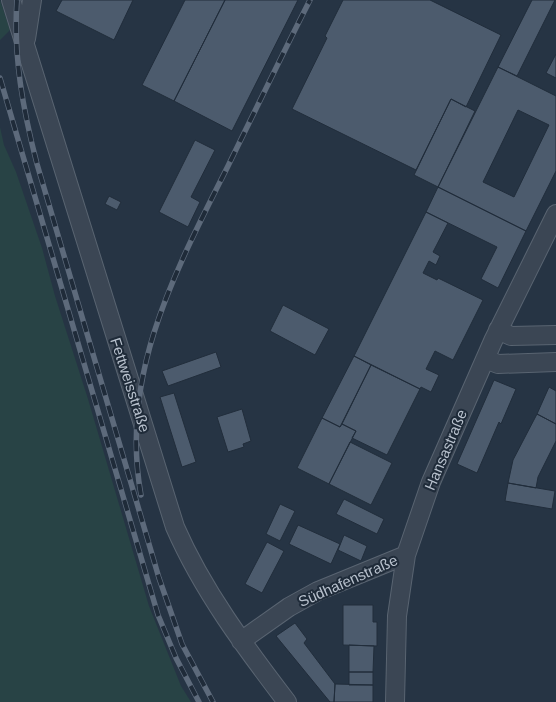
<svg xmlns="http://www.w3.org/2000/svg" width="556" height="702" font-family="Arial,sans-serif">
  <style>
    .green { fill: #284345 }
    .building { fill: #4c5b6d; stroke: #212d3b; fill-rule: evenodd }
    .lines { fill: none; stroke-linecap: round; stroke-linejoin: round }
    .minor-casing { stroke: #596471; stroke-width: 20 }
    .minor { stroke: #3b4654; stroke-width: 18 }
    .rail-casing { stroke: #5d6a7b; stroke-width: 5.5 }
    .rail { stroke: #1f2b39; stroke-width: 4; stroke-dasharray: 11; stroke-linecap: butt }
    .labels { text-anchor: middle; stroke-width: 4; stroke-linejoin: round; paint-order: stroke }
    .street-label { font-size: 15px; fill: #b8c1cd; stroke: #1f2b39 }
  </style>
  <rect width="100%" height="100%" fill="#263444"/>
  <path class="green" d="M0,0L10,30L0,40Z
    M0,127L4,145L16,172L42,248L55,296L88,399L149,606L181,686L191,702H0Z"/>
  <path class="building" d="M62,0H133L114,40L56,11Z
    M185,0H225L174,101L142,85Z
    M225,0H298L232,131L174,101Z
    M343,0H430L501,35L466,107L451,99L416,170L292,109L327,38L325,36Z
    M532,0H555L517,76L498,67Z
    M556,54V78L546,73Z
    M498,67L556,96V171L526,231L438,187ZM518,110L549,125L514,197L483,182Z
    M451,99L475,111L438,187L414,175Z
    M195,140L215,150L191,197L200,202L188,227L159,212Z
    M438,187L526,231L498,288L481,279L497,247L426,212Z
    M109,196L121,202L117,210L105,204Z
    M426,212L448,223L433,252L440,256L436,265L429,261L423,273L437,280L438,278L483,300L453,360L435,351L426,369L439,375L431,392L421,387L420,389L354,356Z
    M283,305L329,329L315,355L270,331Z
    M216,352L221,367L168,386L162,371Z
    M354,356L371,365L340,427L322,418Z
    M371,365L420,389L387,455L352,438L356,431L342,424Z
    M494,380L516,389L501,424L499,422L477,473L457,464Z
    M549,387L556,391V424L537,414Z
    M174,393L196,462L182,467L160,397Z
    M242,409L251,441L243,444L244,447L228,452L217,417Z
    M537,414L556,424V441L538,477L536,488L508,483L513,460Z
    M322,418L340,427L342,424L356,431L329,484L297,468Z
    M350,442L392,463L371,505L329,484Z
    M508,483L555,491L552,509L505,501Z
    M344,499L384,519L377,534L336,514Z
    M280,504L295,511L280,541L266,534Z
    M298,525L340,544L331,564L289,544Z
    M344,535L367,546L361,561L338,550Z
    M267,542L284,551L262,593L245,584Z
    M343,605H373V622H377V646L343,645Z
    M295,623L307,639L304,643L335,684L334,702H330L276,636Z
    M349,645L374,646L373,672H349Z
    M349,672H373V685H349Z
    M335,684L373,685V702H334Z"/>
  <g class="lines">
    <defs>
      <path id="minor" d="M11,0L175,527C203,591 245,647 287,702
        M26,39L32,0
        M498,330L511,336L556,335
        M485,359L498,364L556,362
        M241,641L289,607L318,591L406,555
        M395,702L397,616L406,555L431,482L493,341L556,214"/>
    </defs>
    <use href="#minor" class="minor-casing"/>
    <use href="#minor" class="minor"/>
    <defs>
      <path id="rail" d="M17,0C13,56 23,110 37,164L159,578L182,644L213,702
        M0,78L158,615L176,658L199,702
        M141,495C119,374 176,270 228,166C255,111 282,55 310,0"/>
    </defs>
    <use href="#rail" class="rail-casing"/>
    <use href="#rail" class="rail"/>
  </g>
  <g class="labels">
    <g class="street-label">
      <text transform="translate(130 385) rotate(72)" y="5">Fettweisstraße</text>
      <text transform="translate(446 450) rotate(-67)" y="5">Hansastraße</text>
      <text transform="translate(348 581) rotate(-24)" y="5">Südhafenstraße</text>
    </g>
  </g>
</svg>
